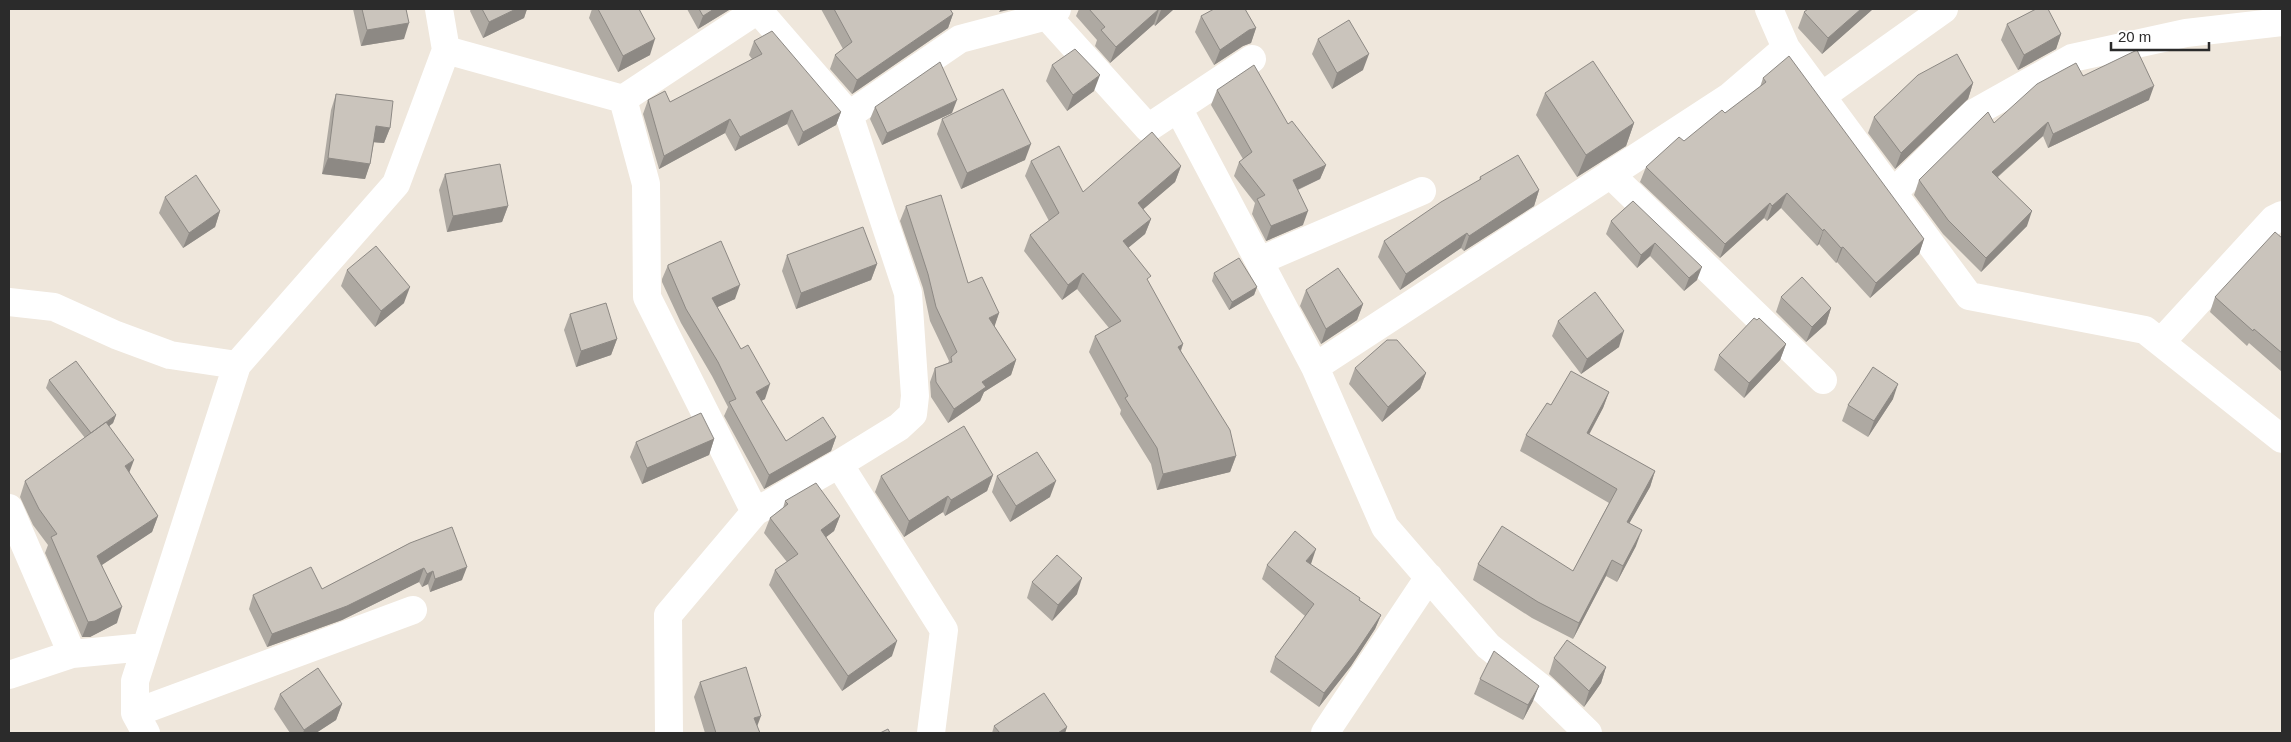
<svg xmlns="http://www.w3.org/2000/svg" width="2291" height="742" font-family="Arial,sans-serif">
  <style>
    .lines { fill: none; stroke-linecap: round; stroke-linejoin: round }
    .minor { stroke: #fff; stroke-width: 28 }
    .wall { fill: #aea9a2 }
    .shaded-wall { fill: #8d8984 }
    .building { fill: #cac4bc; stroke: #8d8984 }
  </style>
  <rect width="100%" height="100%" fill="#efe7dc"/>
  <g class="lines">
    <path class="minor" d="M1769,9L1786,48L1969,296L2145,330L2282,439
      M1047,16L1148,128L1252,59
      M446,50L623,99L759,9
      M1822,96L1944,9
      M623,99L646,184L647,297L755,512
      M1178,108L1315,367L1385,527L1488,646L1545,691L1588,733
      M849,115L960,39L1047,16L1057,9
      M1610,174L1823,380
      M1893,193L1974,113L2072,58L2186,33L2282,22
      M1259,261L1422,191
      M9,302L54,307L116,335L170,355L237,365
      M2161,342L2274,219L2282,215
      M1315,367L1729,97L1786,48
      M839,464L944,630L931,733
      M9,508L72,654
      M9,675L72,654L145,647
      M135,713L413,610
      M146,733L135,713V681L237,365L396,184L446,50L439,9
      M669,733L668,615L755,512L839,464L899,427L913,414L915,396L908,293L849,115L758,10
      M1325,733L1429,577"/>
  </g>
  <path class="wall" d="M353,9H406L404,39L361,46Z
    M471,9H527L524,18L483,38L470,11Z
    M592,9H639L650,55L618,72L589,18Z
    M687,9H730L729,10L698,29Z
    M821,9H950L953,14L948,28L852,94L830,69L835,55L843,49Z
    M1079,9H1174L1155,26L1154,24L1110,63L1095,46L1097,40L1076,16Z
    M1873,9L1822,54L1798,28L1804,12Z
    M1201,16L1256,28L1251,43L1243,46L1214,65L1195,32Z
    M2007,24L2061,34L2056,49L2018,70L2001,40Z
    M1318,39L1363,70L1332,89L1312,54Z
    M754,41L841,112L836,125L798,146L787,124L735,151L725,133L659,169L643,114L648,100L670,102L752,59L749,55Z
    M1052,65L1094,91L1067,111L1046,81Z
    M2083,76L2149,100L2048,148L2043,136L1998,177L2027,226L1981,272L1943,234L1914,195L1919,180Z
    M1763,78L1924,239L1919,254L1870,298L1837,262L1836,263L1819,244L1817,246L1781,208L1767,221L1764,218L1720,258L1640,182L1646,167L1725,113L1760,87Z
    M1973,83L1968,99L1895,169L1868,133L1874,117Z
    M1217,90L1288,124L1326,165L1320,179L1298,190L1303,225L1266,241L1252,214L1255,203L1234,176L1239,162L1243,159L1211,105Z
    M1545,93L1634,123L1626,146L1577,177L1536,115Z
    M336,94L390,128L384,143L374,142L370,164L365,179L322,174L331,110Z
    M875,107L952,113L882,145L870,119Z
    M942,119L1025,160L961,189L937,134Z
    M1031,161L1083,192L1181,166L1175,182L1143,209L1151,219L1145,234L1128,248L1183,344L1181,351L1236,456L1230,472L1157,490L1151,464L1120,414L1121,410L1089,352L1095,336L1109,328L1077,289L1062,300L1024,251L1030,235L1049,221L1025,176Z
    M445,174L508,206L502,222L447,232L439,190Z
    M1480,177L1539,190L1534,206L1464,251L1461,248L1400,290L1378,257L1384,241L1479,181Z
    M165,197L220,211L215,227L183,248L159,213Z
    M1633,201L1697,280L1684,291L1650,256L1637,268L1606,234L1611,221Z
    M906,206L968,283L999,313L994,326L1016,360L1011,375L984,392L980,401L948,423L931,397L930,382L935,368L948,363L949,361L930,321L923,288L900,221Z
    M2282,238V372L2249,343L2247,346L2210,312L2215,297Z
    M787,255L877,264L871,280L796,309L782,271Z
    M668,265L735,299L717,307L765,399L761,401L786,441L836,437L831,451L764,489L724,416L728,407L712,376L681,323L662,282V279Z
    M347,270L404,303L375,327L341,286Z
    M1214,273L1257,287L1254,295L1229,310L1212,281Z
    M1306,290L1363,304L1357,320L1321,344L1300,306Z
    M1781,297L1831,308L1826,324L1806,342L1776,312Z
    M570,314L617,339L611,355L576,367L564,330Z
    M1558,321L1619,347L1581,374L1552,336Z
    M1786,344L1780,360L1744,398L1714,370L1719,355Z
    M1355,368L1426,373L1420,389L1382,422L1349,384Z
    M49,380L116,415L113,423L109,426L129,472L158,516L152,532L102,565L117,623L90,637H82L45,553L48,545L33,525L20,497L25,481L85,438L46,388Z
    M1609,392L1603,408L1589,435L1655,471L1650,487L1629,523L1636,546L1617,582L1606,576L1573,639L1532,618L1473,580L1478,564L1573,571L1609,503L1520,451L1526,435L1551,405Z
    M1893,399L1868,437L1842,421L1848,405Z
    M714,439L709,455L642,484L630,457L636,442Z
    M993,475L987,491L945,516L943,512L904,537L875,492L881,476Z
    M997,476L1050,497L1010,522L992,492Z
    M785,501L840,516L834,531L826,537L892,656L842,691L769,585L775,570L787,562L764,533L770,518L783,508Z
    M410,543L462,580L430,592L428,584L422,587L419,582L342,620L267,647L249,609L253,595L322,589Z
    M1310,564L1359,600L1381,615L1375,629L1351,666L1319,707L1270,672L1275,657L1305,616L1262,579L1267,565Z
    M1032,582L1077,594L1052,621L1027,598Z
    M1554,658L1606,667L1601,683L1584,707L1549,674Z
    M1480,679L1533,701L1523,720L1474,694Z
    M700,682L757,726L760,733H705L694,697Z
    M280,694L342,704L336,720L316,733H290L274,709Z
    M994,726L1067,727L1065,733H992Z"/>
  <path class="shaded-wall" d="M516,9H527L524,18L483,38L489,22Z
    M714,9H730L729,10L698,29L703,16Z
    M1001,9H1013L999,12Z
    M1159,9L1154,24L1110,63L1116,47Z
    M1162,9H1174L1155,26L1161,10Z
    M1861,9H1873L1822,54L1828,38Z
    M953,14L948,28L852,94L857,80Z
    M409,23L404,39L361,46L367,30Z
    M1256,28L1251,43L1243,46L1214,65L1220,50L1249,30Z
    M2061,34L2056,49L2018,70L2024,55Z
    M655,39L650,55L618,72L623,56Z
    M1369,54L1363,70L1332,89L1337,73Z
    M1100,75L1094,91L1067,111L1073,95Z
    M1973,83L1968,99L1895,169L1901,153Z
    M2154,86L2149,100L2048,148L2053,134Z
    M957,100L952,113L882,145L887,133Z
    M792,110L787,124L735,151L740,137Z
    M841,112L836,125L798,146L803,132Z
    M730,119L725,133L659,169L664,156Z
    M2048,122L2043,136L1987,186L1992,172Z
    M1634,123L1626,146L1577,177L1586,155Z
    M376,126L390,128L384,143L370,142Z
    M1031,144L1025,160L961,189L967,173Z
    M328,158L370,164L365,179L322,174Z
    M1326,165L1320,179L1288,194L1293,180Z
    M1181,166L1175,182L1132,219L1138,203Z
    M1539,190L1534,206L1464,251L1469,236Z
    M1787,193L1781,208L1767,221L1772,206Z
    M1770,203L1764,218L1720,258L1725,244Z
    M508,206L502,222L447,232L453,216Z
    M220,211L215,227L183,248L189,233Z
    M1308,211L1303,225L1266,241L1271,226Z
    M2032,211L2027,226L1981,272L1986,258Z
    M1151,219L1145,234L1117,257L1123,241Z
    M1824,229L1819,244L1817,246L1823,231Z
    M1467,233L1461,248L1400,290L1406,274Z
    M1924,239L1919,254L1870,298L1876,283Z
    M1655,243L1650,256L1637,268L1641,255Z
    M1843,247L1837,262L1836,263L1841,248Z
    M877,264L871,280L796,309L801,293Z
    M1702,267L1697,280L1684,291L1689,278Z
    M1083,273L1077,289L1062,300L1068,285Z
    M740,285L735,299L707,312L712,298Z
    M410,287L404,303L375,327L381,311Z
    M1257,287L1254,295L1229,310L1232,302Z
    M1363,304L1357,320L1321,344L1326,329Z
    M1831,308L1826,324L1806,342L1812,327Z
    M999,313L994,328L989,318Z
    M1624,331L1619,347L1581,374L1587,359Z
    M617,339L611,355L576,367L581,351Z
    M1183,344L1177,360L1178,347Z
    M1786,344L1780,360L1744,398L1749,383Z
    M1016,360L1011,375L984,392L980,401L948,423L954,409L982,382Z
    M1426,373L1420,389L1382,422L1388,407Z
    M770,384L765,399L751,406L756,392Z
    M1898,384L1893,399L1868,437L1874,421Z
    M1609,392L1603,408L1581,449L1587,433Z
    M116,415L113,423L89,442L92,434Z
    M836,437L831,451L764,489L769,475Z
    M714,439L709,455L642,484L647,468Z
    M1236,456L1230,472L1157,490L1163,474Z
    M134,460L128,476L125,466Z
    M1655,471L1650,487L1621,538L1627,522Z
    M993,475L987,491L945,516L951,500Z
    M1056,481L1050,497L1010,522L1016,506Z
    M948,496L943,512L904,537L909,521Z
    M158,516L152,532L91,572L97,556Z
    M840,516L834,531L816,545L821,530Z
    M1642,530L1636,546L1617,582L1623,566Z
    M1316,549L1311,564L1300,575L1306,561Z
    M1612,560L1606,576L1573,639L1579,623Z
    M467,567L462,580L430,592L435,579Z
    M424,568L419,582L342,620L267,647L272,634Z
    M433,571L428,584L422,587L427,574Z
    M1082,578L1077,594L1052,621L1058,605Z
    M122,607L117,623L90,637H82L88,622Z
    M1381,615L1375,629L1351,666L1319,707L1324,693Z
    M897,641L892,656L842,691L848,676Z
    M1606,667L1601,683L1584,707L1589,691Z
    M1539,686L1533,701L1523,720L1528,705Z
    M342,704L336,720L316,733H303L304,730Z
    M761,716L755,732L754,718Z
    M1067,727L1065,733H1058Z"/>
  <path class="building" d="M362,9H406L409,23L367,30Z
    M482,9H516L489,22Z
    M598,9H639L655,39L623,56Z
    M699,9H714L703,16Z
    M834,9H950L953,14L857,80L835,55L852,42Z
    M1089,9H1159L1116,47L1101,30L1105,27Z
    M1214,9H1245L1256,28L1249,30L1220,50L1201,16Z
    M1808,9H1861L1828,38L1804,12Z
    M2036,9H2048L2061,34L2024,55L2007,24Z
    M1349,20L1369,54L1337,73L1318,39Z
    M772,31L841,112L803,132L792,110L740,137L730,119L664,156L648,100L665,91L670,102L762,54L754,41Z
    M1075,49L1100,75L1073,95L1052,65Z
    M2137,50L2154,86L2053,134L2048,122L1992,172L2032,211L1986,258L1948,220L1919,180L1988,112L1994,123L2037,84L2076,63L2083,76Z
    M1957,54L1973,83L1901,153L1874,117L1918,75Z
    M1789,56L1924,239L1876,283L1843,247L1841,248L1824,229L1823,231L1787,193L1772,206L1770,203L1725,244L1646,167L1678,138L1679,137L1684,141L1722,110L1725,113L1766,82L1763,78Z
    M1593,61L1634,123L1586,155L1545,93Z
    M940,62L957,100L887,133L875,107Z
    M1254,65L1288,124L1292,121L1326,165L1293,180L1308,211L1271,226L1257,199L1265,195L1239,162L1252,152L1217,90Z
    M1003,89L1031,144L967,173L942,119Z
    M336,94L393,101L390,128L376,126L370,164L328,158Z
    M1152,132L1181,166L1138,203L1151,219L1123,241L1151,276L1147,279L1183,344L1178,347L1230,430L1236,456L1163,474L1157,448L1125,398L1128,396L1095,336L1121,321L1083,273L1068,285L1030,235L1059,213L1031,161L1059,146L1083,192Z
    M1518,155L1539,190L1469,236L1467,233L1406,274L1384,241L1441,202L1481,179L1480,177Z
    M500,164L508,206L453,216L445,174Z
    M196,175L220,211L189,233L165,197Z
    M941,195L968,283L982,277L999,313L989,318L1016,360L982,382L986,387L954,409L936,382L935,368L952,362L951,357L957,352L936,307L928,274L906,206Z
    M1633,201L1702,267L1689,278L1655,243L1641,255L1611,221Z
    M863,227L877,264L801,293L787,255Z
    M2275,232L2282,238V353L2254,329L2253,331L2215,297Z
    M721,241L740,285L712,298L741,349L748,345L770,384L756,392L786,441L823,417L836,437L769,475L729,402L736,399L718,362L686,309L668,267V265Z
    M376,246L410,287L381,311L347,270Z
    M1239,258L1257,287L1232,302L1214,273Z
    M1338,268L1363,304L1326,329L1306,290Z
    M1802,277L1831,308L1812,327L1781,297Z
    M1595,292L1624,331L1587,359L1558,321Z
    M606,303L617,339L581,351L570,314Z
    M1754,318L1757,320L1759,318L1786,344L1749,383L1719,355Z
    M1387,340H1397L1426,373L1388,407L1355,368Z
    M76,361L116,415L91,433L49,380Z
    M1873,367L1898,384L1874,421L1848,405Z
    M1571,371L1609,392L1587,433L1655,471L1627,522L1642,530L1623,566L1612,560L1579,623L1538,602L1478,564L1502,526L1573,571L1617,489L1526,435L1547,403L1551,405Z
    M701,413L714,439L647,468L636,442Z
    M106,422L134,460L125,466L158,516L97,556L122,607L95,621L88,622L51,537L57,534L39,509L25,481Z
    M964,426L993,475L951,500L948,496L909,521L881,476Z
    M1037,452L1056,481L1016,506L997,476Z
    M816,483L840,516L821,530L897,641L848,676L775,570L798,554L770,518L788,504L785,501Z
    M452,527L467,567L435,579L433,571L427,574L424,568L347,606L272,634L253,595L311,567L322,589L410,543Z
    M1295,531L1316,549L1306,561L1360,598L1359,600L1381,615L1356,652L1324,693L1275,657L1314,604L1267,565Z
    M1057,555L1082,578L1058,605L1032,582Z
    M1567,640L1606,667L1589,691L1554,658Z
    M1494,651L1539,686L1528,705L1480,679Z
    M746,667L761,716L754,718L760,733H716L700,682Z
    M318,668L342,704L304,730L280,694Z
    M1044,693L1067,727L1058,733H1000L994,726Z
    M888,729L890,733H880Z"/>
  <rect width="2291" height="742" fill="none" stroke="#2b2b2b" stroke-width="20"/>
  <path d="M2111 42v8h98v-8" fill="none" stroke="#2b2b2b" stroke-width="2.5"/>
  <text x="2118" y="42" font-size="15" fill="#2b2b2b" stroke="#ffffff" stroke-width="4" paint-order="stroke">20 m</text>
</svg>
